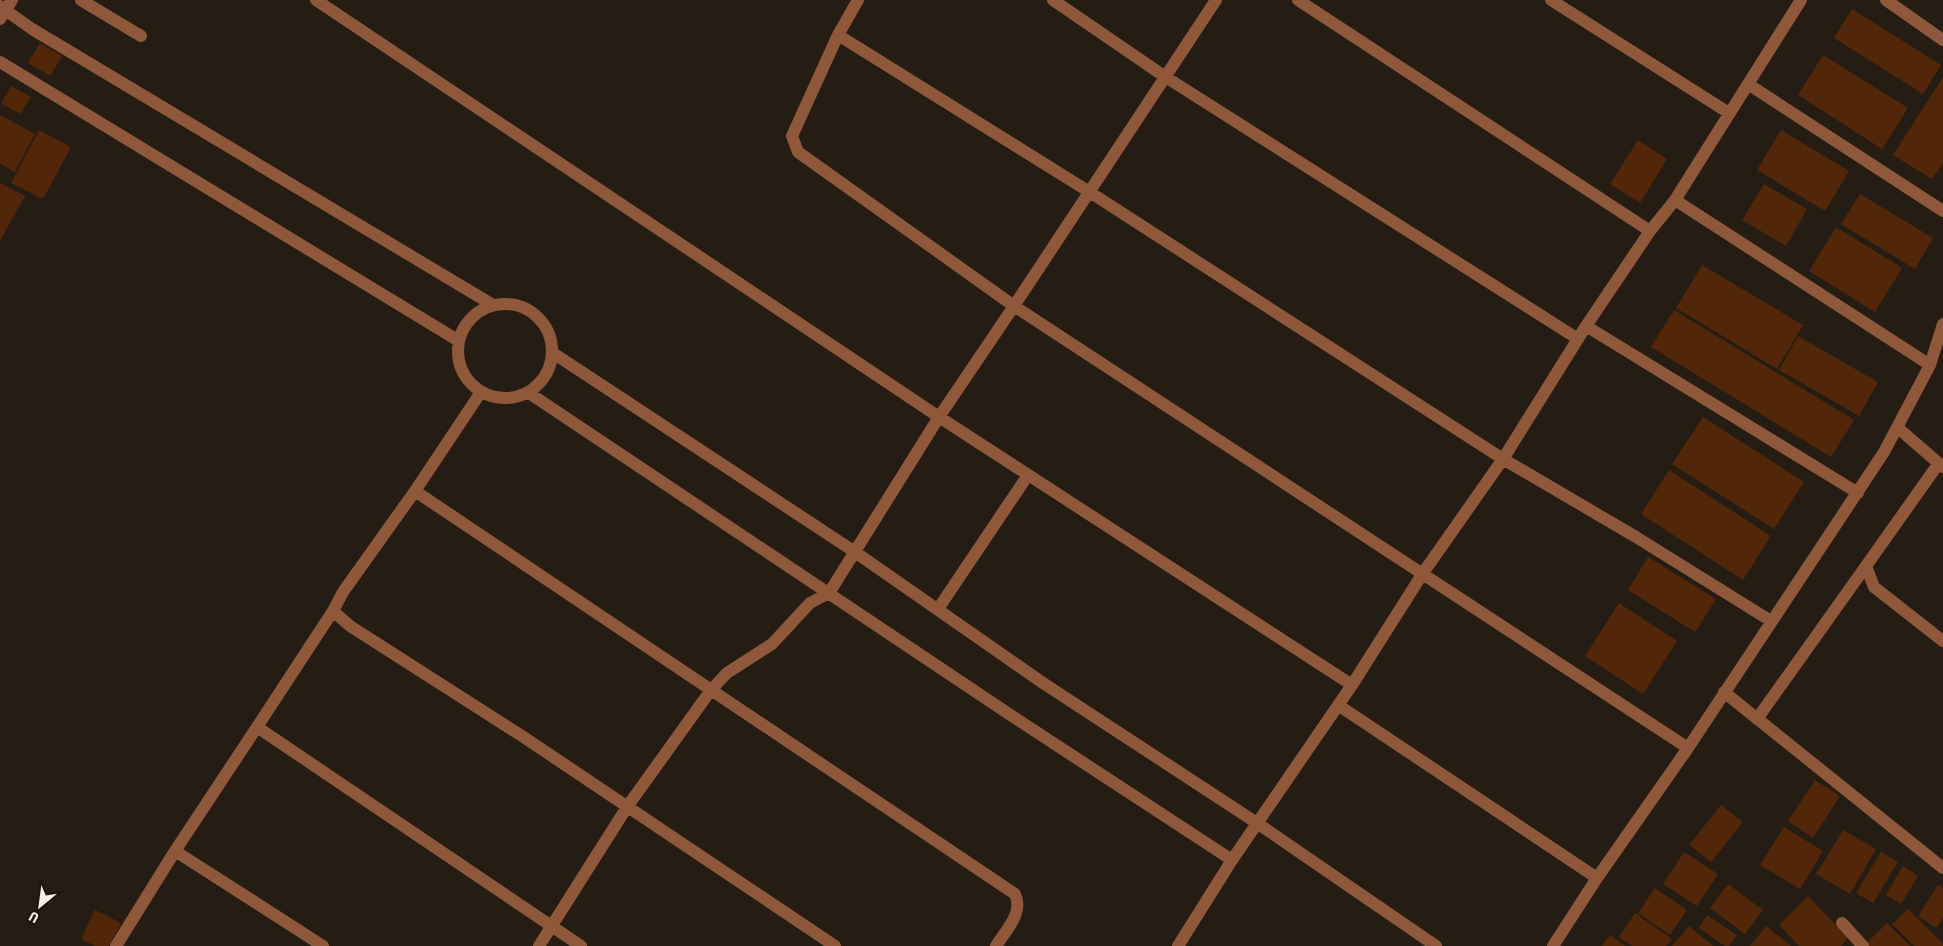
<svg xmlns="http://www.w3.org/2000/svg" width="1943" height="946" font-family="'Asap Condensed',sans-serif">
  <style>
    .building { fill: #522609 }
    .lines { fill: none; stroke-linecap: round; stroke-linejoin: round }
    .minor { stroke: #8f583a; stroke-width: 12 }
  </style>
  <rect width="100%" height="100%" fill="#251c14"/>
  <path class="building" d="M1852,9L1941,65L1923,94L1834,38Z
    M40,43L62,56L50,76L28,63Z
    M1823,55L1908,108L1882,149L1798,95Z
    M1943,77V163L1932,179L1893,155Z
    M11,86L31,97L20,114L1,103Z
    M0,115L35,134L15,172L0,164Z
    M39,130L71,147L43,199L11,183Z
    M1781,130L1849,171L1825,211L1757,170Z
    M1638,140L1667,159L1640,203L1610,184Z
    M0,183L25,196L0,241Z
    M1764,184L1807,209L1786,246L1742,220Z
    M1860,194L1933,238L1915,269L1841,224Z
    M1836,227L1902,268L1875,312L1809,271Z
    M1702,265L1803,325L1777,369L1676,308Z
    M1674,310L1854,420L1831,457L1651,347Z
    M1798,336L1878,382L1859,416L1779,370Z
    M1703,417L1804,482L1774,529L1672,464Z
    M1669,470L1771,536L1743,580L1641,514Z
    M1648,557L1716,599L1695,632L1628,590Z
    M1619,603L1677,641L1643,694L1585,656Z
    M1815,780L1840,796L1813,838L1788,821Z
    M1721,805L1743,822L1711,862L1689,845Z
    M1784,827L1823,851L1800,889L1760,865Z
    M1843,830L1876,849L1850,894L1816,874Z
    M1684,852L1718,874L1697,906L1663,884Z
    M1881,852L1898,862L1873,903L1856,893Z
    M1903,866L1918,876L1901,904L1886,895Z
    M1728,884L1763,910L1745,934L1710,908Z
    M1938,885L1943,889V918L1936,928L1918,916Z
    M1655,888L1687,910L1670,935L1638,913Z
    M1808,896L1848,938L1841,946H1799L1779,925Z
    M1908,909L1943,944V946H1914L1892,924Z
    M95,910L121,923L109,946H95L81,939Z
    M1635,913L1672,939L1666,946H1632L1619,937Z
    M1707,915L1737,935L1729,946H1725L1699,928Z
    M1887,923L1910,946H1868L1866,944Z
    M1689,926L1713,946H1672Z
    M1766,926L1791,946H1750Z
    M1610,935L1625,946H1602Z"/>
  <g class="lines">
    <path class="minor" d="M81,0L141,36
      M316,0L939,417L1352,685
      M858,0L838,35L1088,191L1503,459L1636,537L1771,621
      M1053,0L1164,76L1578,339
      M1298,0L1650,231
      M1551,0L1729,113
      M1886,0L1943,40
      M0,6L32,29L493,305
      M0,19L12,0
      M838,35L792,136L798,152L1014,306L1688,748
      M0,62L459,341
      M1748,84L1943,211
      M1675,200L1930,365
      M458 351a47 47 0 1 1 94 0a47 47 0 1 1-94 0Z
      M1586,326L1858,493
      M553,353L855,552L1043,683L1257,823L1436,946
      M481,392L415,491L343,592L333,611L350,626L522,736L835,946
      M529,393L1012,716L1232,860
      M1898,428L1943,467
      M1939,463L1866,566L1874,587L1943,641
      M415,491L1015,894C1024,913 1006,930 996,946
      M938,609L1028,475
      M333,611L257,727L581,946
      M1724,692L1943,868
      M1338,705L1597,878
      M1757,719L1866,566
      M175,851L323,946
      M1842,923L1863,946
      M116,946L175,851L257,727
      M539,946L627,807L711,690L727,673L772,644L810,603L829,593L939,417L1014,306L1216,0
      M1178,946L1232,860L1352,685L1423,573L1503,459L1586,326L1650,231L1675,200L1801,0
      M1553,946L1597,878L1688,748L1884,452L1930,365L1943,324"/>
  </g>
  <g transform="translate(40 906) rotate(209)" stroke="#1c130b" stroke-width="4" paint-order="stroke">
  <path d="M0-4L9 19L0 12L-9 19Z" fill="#f7f0eb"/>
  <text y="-8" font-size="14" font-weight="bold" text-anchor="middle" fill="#f7f0eb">U</text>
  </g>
</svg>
